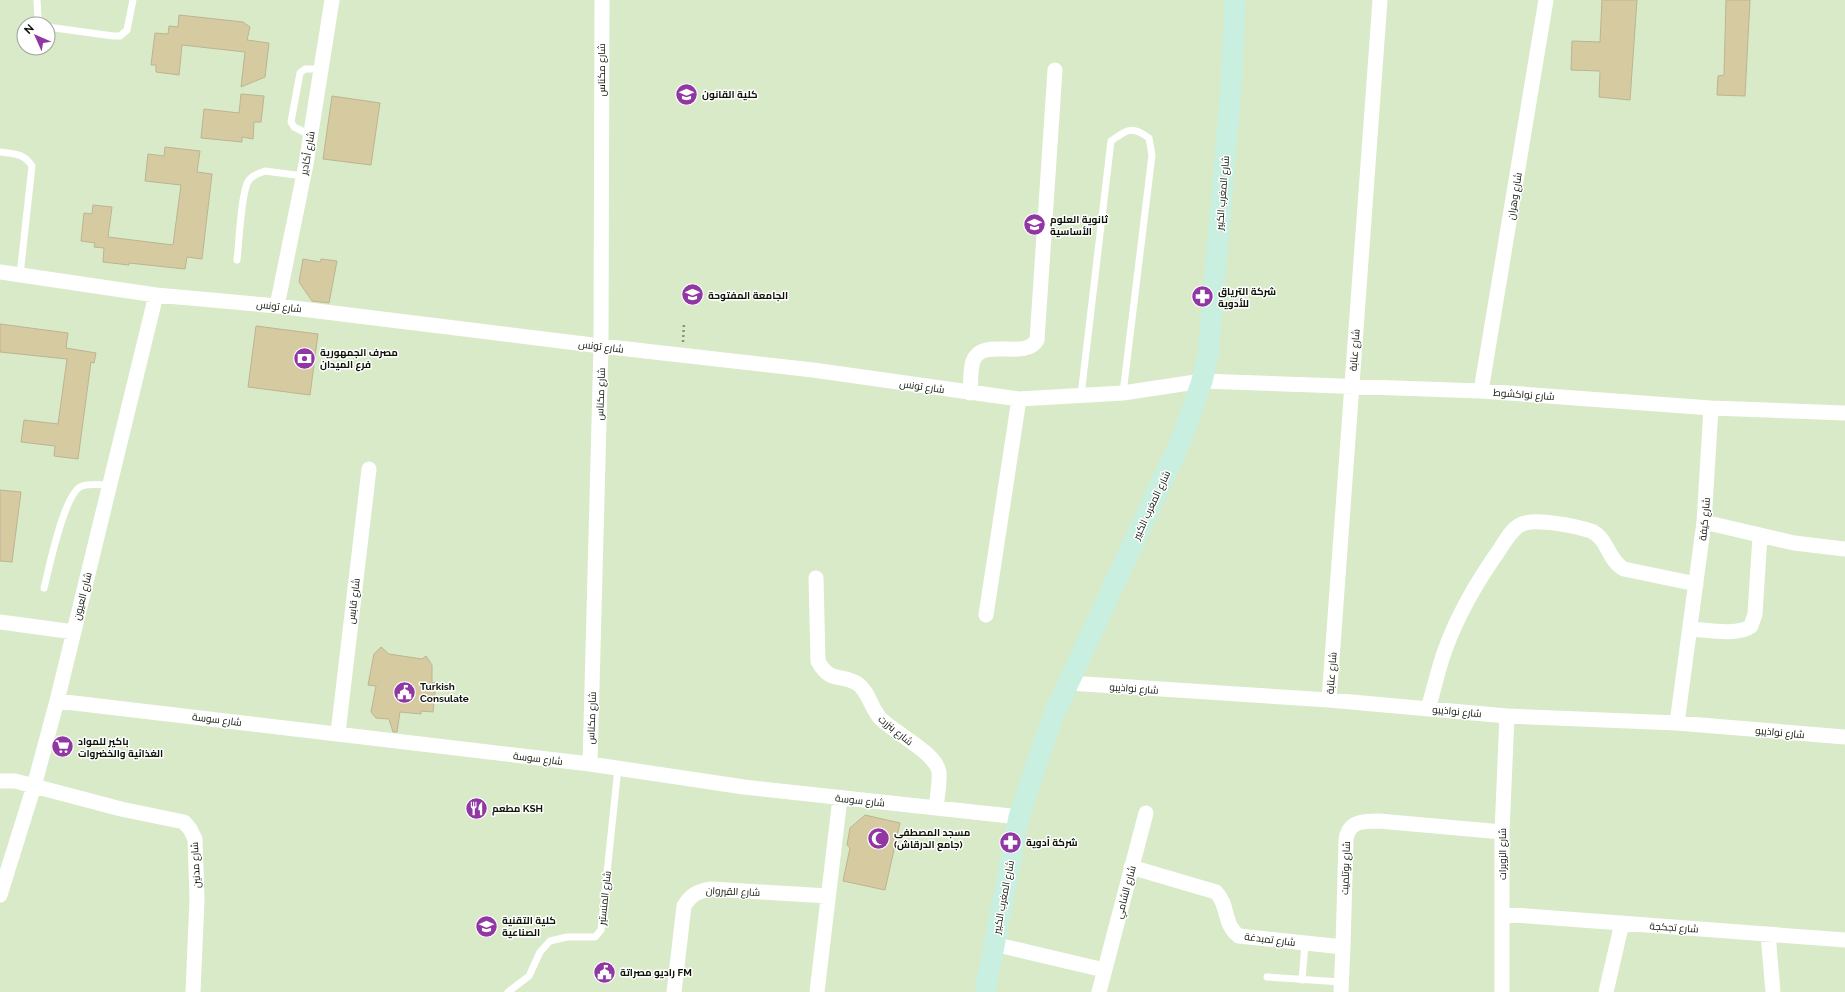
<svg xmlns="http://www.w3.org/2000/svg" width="1845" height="992" font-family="Raleway,Cairo,sans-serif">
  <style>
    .building { fill: #d6cba0; stroke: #bdb491 }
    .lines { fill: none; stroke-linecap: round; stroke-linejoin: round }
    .path { stroke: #87947b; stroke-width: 2.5; stroke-dasharray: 2 3; stroke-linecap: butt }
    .lane { stroke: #fff; stroke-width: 7 }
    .street { stroke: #fff; stroke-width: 15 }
    .secondary { stroke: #c8efe0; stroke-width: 21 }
    .labels { text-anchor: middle; stroke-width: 3; stroke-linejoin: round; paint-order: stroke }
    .street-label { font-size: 10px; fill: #0e1408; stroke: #fff }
    .poi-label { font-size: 10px; font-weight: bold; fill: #0e1408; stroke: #fff; text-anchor: start }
  </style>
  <rect width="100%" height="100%" fill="#d8eac8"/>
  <path class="building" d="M1602,0H1637L1630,100L1599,97L1600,71L1571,70L1572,41L1600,42Z
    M1726,0H1750L1745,96L1717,95L1718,76L1724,75Z
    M179,15L243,22L250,27L247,40L269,43L265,77L241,87L245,52L182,45L179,75L156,72V65H151L155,33L168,34L169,26L178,27Z
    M241,94L264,96L261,122H254L253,139L242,137V142L201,138L204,109L239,113Z
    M332,96L380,103L371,165L323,159Z
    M165,147L200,151L197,172L212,174L202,259L187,257L185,269L129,263V265L103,262L104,248L94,247L95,243L81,241L84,213L92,214L93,205L112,207L108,237L173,245L181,185L145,181L148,154L164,156Z
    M303,259L320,262L321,259L337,261L329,303L312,301L299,282Z
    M0,324L68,333L66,348L96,353L94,363L91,362L78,459L54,456L55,446L21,442L24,420L58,424L67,359L0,352Z
    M256,326L318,334L310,395L248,387Z
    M0,490L21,492L12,562L0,561Z
    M381,647L389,654L422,659L426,656L432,665V683L436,682L433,712L421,711V714L400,712L397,732H393L389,719L376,718L371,712L376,686L368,685L374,654Z
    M865,815L900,823L885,890L843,881L850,848L847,845L850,828Z"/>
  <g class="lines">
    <path class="path" d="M683,342L684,323"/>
    <path class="lane" d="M37,0L38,18L42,24
      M48,27L113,36H120L127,30L133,0
      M310,135L294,127L291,122L300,73L305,69H321
      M0,152C14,154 24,153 32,166L20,275
      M237,260C239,245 241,190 249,180C253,175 259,173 265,171L303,176
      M1081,395L1111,141C1127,130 1131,125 1149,138L1152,155L1123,393
      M44,588C49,569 64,492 82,486C90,483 102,485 110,485
      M1267,977L1341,982
      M1302,980L1305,944
      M508,992L529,976L540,952L550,941L567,937H595L601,930L618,768"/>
    <path class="street" d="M0,272L156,295L277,306L601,346L813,370L1019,399L1123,393L1202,381L1481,391L1711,408L1845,413
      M277,306L306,164L332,0
      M1481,391L1546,0
      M970,393C971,383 970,370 973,361C983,336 1024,361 1037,340L1055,70
      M1704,522L1794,543L1845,549
      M816,578L818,661C830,684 841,673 858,684C869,692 871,709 881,719C895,733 936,753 939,772C940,783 937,797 936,808
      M986,615L1019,399
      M0,622L74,632
      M1691,629C1708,630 1738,636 1751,626L1755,614L1760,536
      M1069,683L1329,700L1507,716L1677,723L1845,737
      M1329,700L1380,0
      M57,701L590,764L744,787L1019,817
      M1428,709C1434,689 1438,669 1445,650C1458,614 1478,580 1500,549C1506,540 1512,528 1522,524C1536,518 1576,526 1591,531C1608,538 1608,561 1624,569L1696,584
      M1677,723L1704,522L1711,408
      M338,733L369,469
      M590,764L601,346L602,0
      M0,781H15L121,809L184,822L190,829L195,839L197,900L193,992
      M1131,867L1216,892C1229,905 1223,925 1239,936L1343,947
      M0,895L34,786L57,701L156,295
      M1502,914L1845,940
      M1768,934L1773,992
      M994,944L1104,970
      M674,992L684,906C691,895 697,891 711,889L828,896
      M817,992L840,798
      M1099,992L1146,813
      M1341,992L1343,947L1346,840C1348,821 1363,821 1379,821L1502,832
      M1502,992V832L1507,716
      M1606,992L1622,923"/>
    <path class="secondary" d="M985,992L1019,817L1038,759L1054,714L1182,438L1202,381L1208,356L1210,332L1231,90L1235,0"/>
  </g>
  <defs>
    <symbol id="university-disc" viewBox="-11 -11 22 22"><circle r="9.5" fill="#9137a3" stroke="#fff"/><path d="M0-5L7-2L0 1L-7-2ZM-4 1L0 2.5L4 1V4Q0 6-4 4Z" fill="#fff"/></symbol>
    <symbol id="school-disc" viewBox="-11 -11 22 22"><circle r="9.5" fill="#9137a3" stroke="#fff"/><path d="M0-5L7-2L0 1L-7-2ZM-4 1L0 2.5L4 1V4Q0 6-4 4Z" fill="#fff"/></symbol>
    <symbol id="pharmacy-disc" viewBox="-11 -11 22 22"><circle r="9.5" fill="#9137a3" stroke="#fff"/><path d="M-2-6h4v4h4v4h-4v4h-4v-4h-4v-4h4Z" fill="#fff"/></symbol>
    <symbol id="bank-disc" viewBox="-11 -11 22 22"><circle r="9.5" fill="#9137a3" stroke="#fff"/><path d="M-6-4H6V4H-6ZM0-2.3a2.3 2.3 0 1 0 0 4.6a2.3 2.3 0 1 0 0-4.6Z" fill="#fff"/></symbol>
    <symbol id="civic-disc" viewBox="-11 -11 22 22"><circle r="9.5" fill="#9137a3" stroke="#fff"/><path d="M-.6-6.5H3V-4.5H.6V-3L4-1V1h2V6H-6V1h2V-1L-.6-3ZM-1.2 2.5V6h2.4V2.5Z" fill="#fff"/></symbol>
    <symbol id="supermarket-disc" viewBox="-11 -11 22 22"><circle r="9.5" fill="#9137a3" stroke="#fff"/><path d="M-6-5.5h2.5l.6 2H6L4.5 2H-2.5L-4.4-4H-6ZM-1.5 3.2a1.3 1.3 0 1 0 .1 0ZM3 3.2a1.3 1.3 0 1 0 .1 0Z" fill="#fff"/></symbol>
    <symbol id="restaurant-disc" viewBox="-11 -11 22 22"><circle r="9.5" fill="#9137a3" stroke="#fff"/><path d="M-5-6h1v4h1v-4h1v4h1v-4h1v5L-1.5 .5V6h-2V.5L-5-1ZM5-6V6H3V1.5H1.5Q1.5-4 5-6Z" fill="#fff"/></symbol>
    <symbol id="mosque-disc" viewBox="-11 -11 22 22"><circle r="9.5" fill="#9137a3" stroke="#fff"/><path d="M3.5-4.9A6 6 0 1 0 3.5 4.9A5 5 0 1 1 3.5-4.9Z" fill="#fff"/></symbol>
  </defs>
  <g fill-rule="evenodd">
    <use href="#university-disc" x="674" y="82" width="25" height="25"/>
    <use href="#school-disc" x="1022" y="212" width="25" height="25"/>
    <use href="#school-disc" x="680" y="282" width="25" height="25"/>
    <use href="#pharmacy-disc" x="1190" y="284" width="25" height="25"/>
    <use href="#bank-disc" x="292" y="346" width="25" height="25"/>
    <use href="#civic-disc" x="392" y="680" width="25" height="25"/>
    <use href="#supermarket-disc" x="50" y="734" width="25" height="25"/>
    <use href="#restaurant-disc" x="464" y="796" width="25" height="25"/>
    <use href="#mosque-disc" x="866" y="826" width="25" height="25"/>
    <use href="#pharmacy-disc" x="998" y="830" width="25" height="25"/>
    <use href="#university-disc" x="474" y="914" width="25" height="25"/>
    <use href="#civic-disc" x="592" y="960" width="25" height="25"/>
  </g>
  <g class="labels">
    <g class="street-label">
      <text transform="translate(601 70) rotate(-90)" y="4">شارع مكناس</text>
      <text transform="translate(307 153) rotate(-80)" y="4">شارع أكادير</text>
      <text transform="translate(1222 193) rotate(-85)" y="4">شارع المغرب الكبير</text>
      <text transform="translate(1514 196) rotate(-81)" y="4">شارع وهران</text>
      <text transform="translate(279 306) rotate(6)" y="4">شارع تونس</text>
      <text transform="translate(601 346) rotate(7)" y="4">شارع تونس</text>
      <text transform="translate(1354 350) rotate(-86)" y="4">شارع عنابة</text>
      <text transform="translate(922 386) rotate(8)" y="4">شارع تونس</text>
      <text transform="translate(600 394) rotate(-88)" y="4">شارع مكناس</text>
      <text transform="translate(1524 394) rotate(4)" y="4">شارع نواكشوط</text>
      <text transform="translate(1151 505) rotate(-65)" y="4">شارع المغرب الكبير</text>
      <text transform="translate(1704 519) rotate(-85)" y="4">شارع كيفة</text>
      <text transform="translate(82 596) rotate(-76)" y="4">شارع العيون</text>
      <text transform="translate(353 601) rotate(-83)" y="4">شارع قابس</text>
      <text transform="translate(1331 673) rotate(-86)" y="4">شارع عنابة</text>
      <text transform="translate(1134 688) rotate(4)" y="4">شارع نواذيبو</text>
      <text transform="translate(1457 711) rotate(5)" y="4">شارع نواذيبو</text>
      <text transform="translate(591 718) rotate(-88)" y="4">شارع مكناس</text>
      <text transform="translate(217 719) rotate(7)" y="4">شارع سوسة</text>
      <text transform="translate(896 730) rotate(39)" y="4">شارع بنزرت</text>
      <text transform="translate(1780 732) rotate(5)" y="4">شارع نواذيبو</text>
      <text transform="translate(538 758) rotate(7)" y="4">شارع سوسة</text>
      <text transform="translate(860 800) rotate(6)" y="4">شارع سوسة</text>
      <text transform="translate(1502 854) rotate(-90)" y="4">شارع الزويرات</text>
      <text transform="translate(195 865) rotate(-93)" y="4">شارع مدنين</text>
      <text transform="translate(1345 868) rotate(-88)" y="4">شارع بوتلميت</text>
      <text transform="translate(733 891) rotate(2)" y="4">شارع القيروان</text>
      <text transform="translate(1125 892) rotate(-75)" y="4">شارع الشامي</text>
      <text transform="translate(1003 897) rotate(-79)" y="4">شارع المغرب الكبير</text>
      <text transform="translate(604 898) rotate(-84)" y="4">شارع المنستير</text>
      <text transform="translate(1674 927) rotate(4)" y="4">شارع تجكجة</text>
      <text transform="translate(1270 939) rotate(7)" y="4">شارع تمبدغة</text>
    </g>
    <g class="poi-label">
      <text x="702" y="98">كلية القانون</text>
      <text x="1050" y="223">ثانوية العلوم<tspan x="1050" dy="12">الأساسية</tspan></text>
      <text x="1218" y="295">شركة الترياق<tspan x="1218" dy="12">للأدوية</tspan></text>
      <text x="708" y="299">الجامعة المفتوحة</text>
      <text x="320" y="356">مصرف الجمهورية<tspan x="320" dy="12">فرع الميدان</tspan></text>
      <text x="420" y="690">Turkish<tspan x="420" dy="12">Consulate</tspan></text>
      <text x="78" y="745">باكير للمواد<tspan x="78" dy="12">الغذائية والخضروات</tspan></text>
      <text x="492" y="812">مطعم KSH</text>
      <text x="894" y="836">مسجد المصطفى<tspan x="894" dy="12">(جامع الدرقاش)</tspan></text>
      <text x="1026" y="846">شركة أدوية</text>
      <text x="502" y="924">كلية التقنية<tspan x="502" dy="12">الصناعية</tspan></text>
      <text x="620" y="976">راديو مصراتة FM</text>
    </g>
  </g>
  <g transform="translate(36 36) rotate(315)"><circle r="19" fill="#ffffff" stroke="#9fa19c"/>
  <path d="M0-3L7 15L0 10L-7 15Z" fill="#9137a3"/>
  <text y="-6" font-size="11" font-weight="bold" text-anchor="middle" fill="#0e1408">N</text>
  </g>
</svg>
